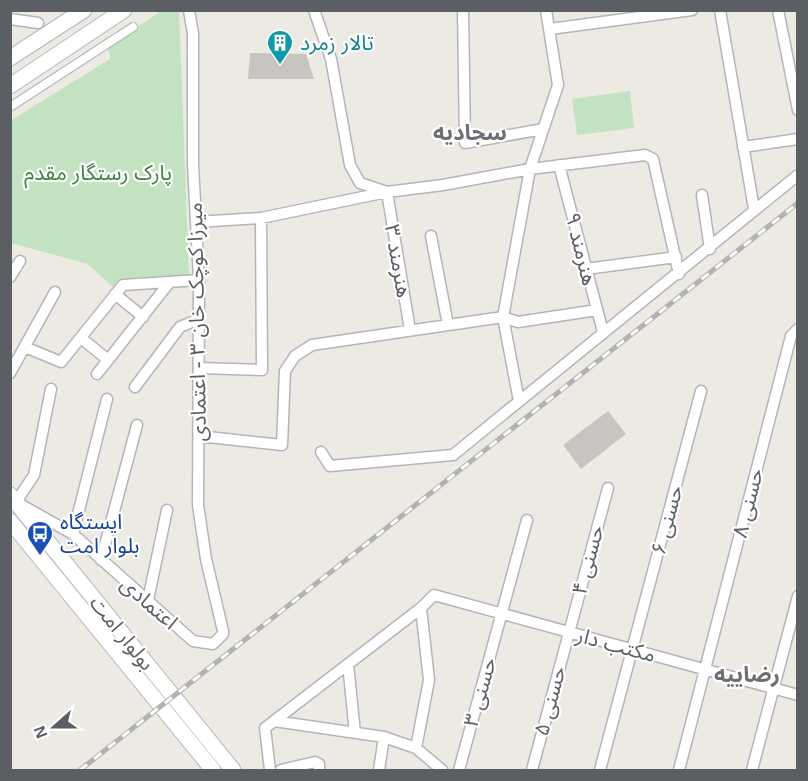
<svg xmlns="http://www.w3.org/2000/svg" width="808" height="781" font-family="Helvetica,'Noto Sans Arabic',sans-serif">
  <style>
    .green { fill: #c2e2c1 }
    .building { fill: #c8c5c0 }
    .lines { fill: none; stroke-linecap: round; stroke-linejoin: round }
    .pedestrian-casing { stroke: #b3b5b9; stroke-width: 10 }
    .minor-casing { stroke: #b3b5b9; stroke-width: 13 }
    .secondary-casing { stroke: #b4b7bc; stroke-width: 17 }
    .pedestrian { stroke: #fff; stroke-width: 8 }
    .minor { stroke: #fff; stroke-width: 10 }
    .secondary { stroke: #fff; stroke-width: 15 }
    .rail-casing { stroke: #b1b2b2; stroke-width: 5 }
    .rail { stroke: #fff; stroke-width: 3; stroke-dasharray: 9; stroke-linecap: butt }
    .labels { text-anchor: middle; stroke-width: 4.5; stroke-linejoin: round; paint-order: stroke }
    .culture-label { font-size: 21px; fill: #0d838f; stroke: #fff; text-anchor: start }
    .park-label { font-size: 21px; fill: #3b813d; stroke: #fff }
    .street-label { font-size: 21px; fill: #5b5e62; stroke: #fff }
    .transit-label { font-size: 21px; fill: #164399; stroke: #fff; text-anchor: start }
    .neighbourhood-label { font-size: 22px; font-weight: bold; fill: #6c7074; stroke: #fff }
  </style>
  <rect width="100%" height="100%" fill="#edeae3"/>
  <path class="green" d="M161,11H179L189,276L123,278L114,288L88,264L11,243L10,121L110,59L108,47Z
    M630,91L634,128L577,135L572,99Z"/>
  <path class="building" d="M250,53L306,54L314,79H248Z
    M608,411L626,434L581,469L563,445Z"/>
  <g class="lines">
    <defs>
      <path id="pedestrian" d="M10,107L133,27"/>
      <path id="minor" d="M314,10L331,59L350,165L360,183L387,192L410,330
        M463,10L465,143L543,129
        M720,10L754,209
        M778,10L798,110
        M10,19L38,23
        M550,29L692,10
        M743,147L798,139
        M559,165L603,332
        M702,195L710,249
        M196,222L261,218L387,192L443,185L530,169L645,155L653,159L679,274
        M431,236L448,325
        M586,269L676,257
        M10,277L20,261
        M115,294L143,317
        M503,317L518,322L597,310
        M503,317L519,401
        M81,338L108,360
        M25,347L61,362L123,285L199,280
        M199,368L262,370L261,218
        M10,373L55,292
        M97,374L169,283
        M135,387L180,327L199,319
        M51,389L34,475L16,502L73,534L193,641L213,644L223,634V631L206,559L198,505L199,280L193,164V34L189,10
        M199,436L282,445L285,371L295,356L312,345L503,317L530,169L558,85L546,10
        M321,452L330,466L453,455L798,175
        M73,534L107,399
        M101,560L137,425
        M148,600L167,510
        M348,664L355,733
        M274,721L384,737L416,748L442,770
        M416,748L429,680L421,608
        M270,770L265,728L421,608L434,595L798,695
        M281,770L315,762L319,764V770
        M379,770L384,737
        M459,770L527,520
        M532,770L608,488
        M600,770L701,391
        M679,770L791,336L798,329
        M752,770L798,596"/>
      <path id="secondary" d="M10,58L84,10
        M10,86L124,10
        M10,495L233,770
        M10,521L213,770"/>
    </defs>
    <use href="#pedestrian" class="pedestrian-casing"/>
    <use href="#minor" class="minor-casing"/>
    <use href="#secondary" class="secondary-casing"/>
    <use href="#pedestrian" class="pedestrian"/>
    <use href="#minor" class="minor"/>
    <use href="#secondary" class="secondary"/>
    <defs>
      <path id="rail" d="M80,770L798,203"/>
    </defs>
    <use href="#rail" class="rail-casing"/>
    <use href="#rail" class="rail"/>
  </g>
  <defs>
    <symbol id="building-pin" viewBox="-11 -11 22 30"><path d="M0 17L-7.5 6A9.5 9.5 0 1 1 7.5 6Z" fill="#0f9aa8" stroke="#fff"/><path d="M-4-6H4V6H1V3H-1V6H-4ZM-2.5-4.3h1.7v1.8h-1.7ZM.8-4.3h1.7v1.8H.8ZM-2.5-1h1.7V.8h-1.7ZM.8-1h1.7V.8H.8Z" fill="#fff"/></symbol>
    <symbol id="bus-pin" viewBox="-11 -11 22 30"><path d="M0 17L-7.5 6A9.5 9.5 0 1 1 7.5 6Z" fill="#1a4fb4" stroke="#fff"/><path d="M-5-6H5V4H4V6H2V4H-2V6H-4V4H-5ZM-3.5-4V0h7V-4ZM-3.5 1.2v1.5H-2V1.2ZM2 1.2v1.5H3.5V1.2Z" fill="#fff"/></symbol>
  </defs>
  <g fill-rule="evenodd">
    <use href="#building-pin" x="265" y="28" width="30" height="40"/>
    <use href="#bus-pin" x="25" y="519" width="30" height="40"/>
  </g>
  <g class="labels">
    <g class="culture-label">
      <text x="300" y="50">تالار زمرد</text>
    </g>
    <g class="park-label">
      <text x="98" y="180">پارک رستگار مقدم</text>
    </g>
    <g class="street-label">
      <text transform="translate(581 249) rotate(76)" y="7">هنرمند ۹</text>
      <text transform="translate(398 261) rotate(80)" y="7">هنرمند ۳</text>
      <text transform="translate(197 322) rotate(-91)" y="7">میرزا کوچک خان ۳ - اعتمادی</text>
      <text transform="translate(748 503) rotate(-76)" y="7">حسنی ۸</text>
      <text transform="translate(667 520) rotate(-75)" y="7">حسنی ۶</text>
      <text transform="translate(588 560) rotate(-75)" y="7">حسنی ۴</text>
      <text transform="translate(149 603) rotate(41)" y="7">اعتمادی</text>
      <text transform="translate(122 633) rotate(51)" y="7">بولوار امت</text>
      <text transform="translate(616 645) rotate(15)" y="7">مکتب دار</text>
      <text transform="translate(480 692) rotate(-74)" y="7">حسنی ۳</text>
      <text transform="translate(550 701) rotate(-75)" y="7">حسنی ۵</text>
    </g>
    <g class="transit-label">
      <text x="60" y="529">ایستگاه<tspan x="60" dy="24">بلوار امت</tspan></text>
    </g>
    <g class="neighbourhood-label">
      <text x="470" y="140">سجادیه</text>
      <text x="747" y="682">رضاییه</text>
    </g>
  </g>
  <rect width="808" height="781" fill="none" stroke="#5b5e62" stroke-width="24"/>
  <g transform="translate(54 727) rotate(249)" stroke="#ffffff" stroke-width="4.5" paint-order="stroke">
  <path d="M0-4.5L10 22L0 15L-10 22Z" fill="#5b5e62"/>
  <text y="-9" font-size="16" font-weight="bold" text-anchor="middle" fill="#5b5e62">N</text>
  </g>
</svg>
